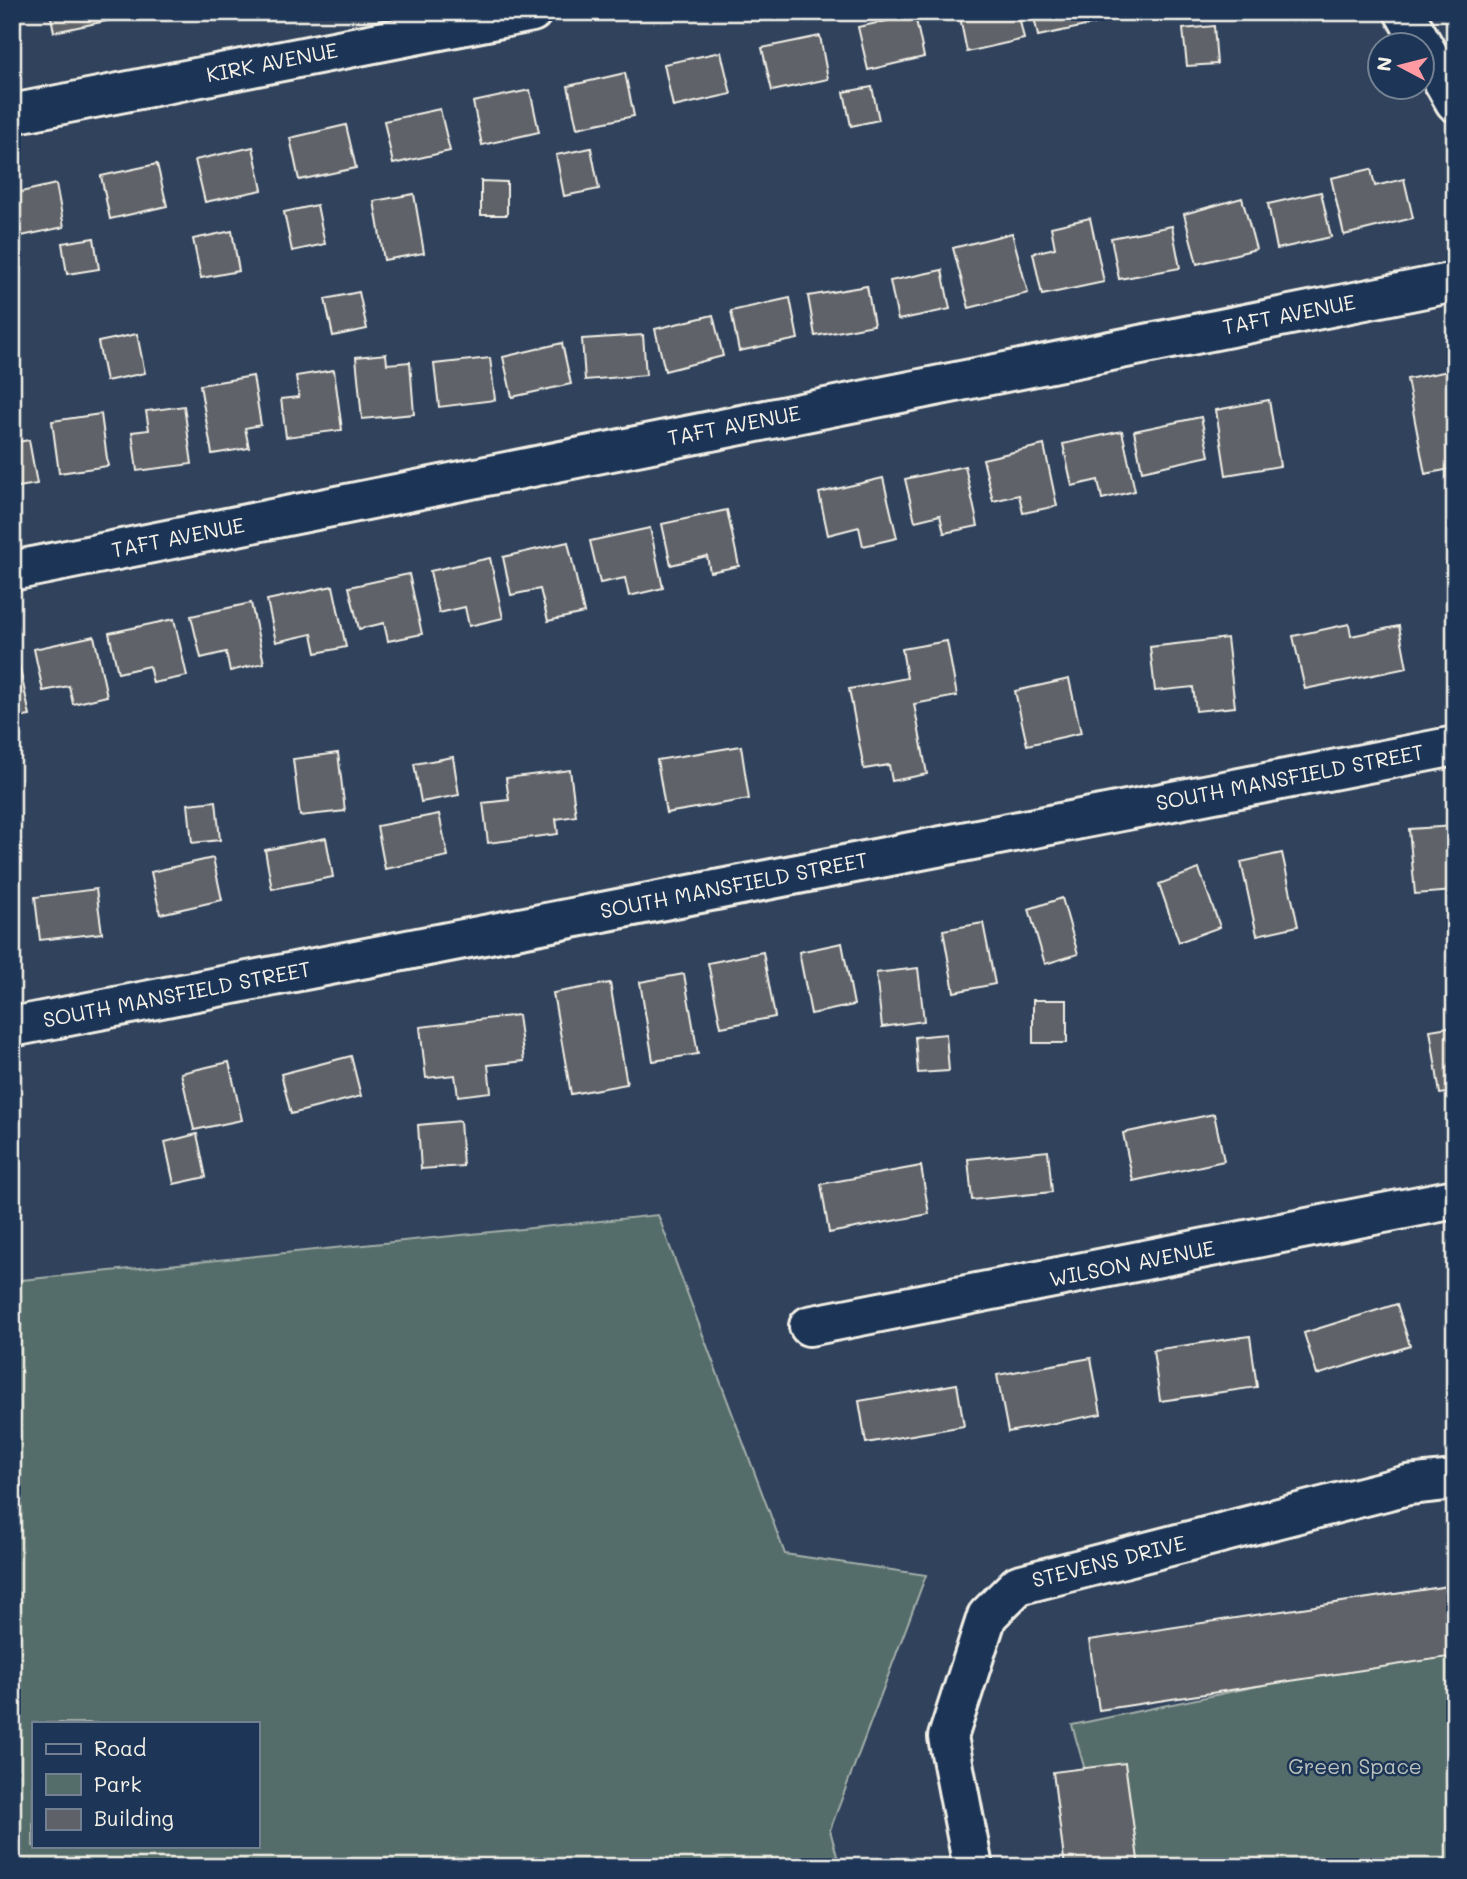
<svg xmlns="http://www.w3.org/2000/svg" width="1467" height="1879" font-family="Mali,sans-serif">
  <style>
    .green { fill: #546d6b; stroke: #a4afaa; stroke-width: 2; fill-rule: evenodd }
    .building { fill: #5e6268; stroke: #f4f1e8; stroke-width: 2 }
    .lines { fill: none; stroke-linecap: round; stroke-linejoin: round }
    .minor-casing { stroke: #f4f1e8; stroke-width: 44 }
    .minor { stroke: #1d3557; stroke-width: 38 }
    .labels { text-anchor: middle; stroke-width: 5; stroke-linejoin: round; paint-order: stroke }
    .street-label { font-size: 21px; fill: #f4f1e8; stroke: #1d3557 }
    .park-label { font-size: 21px; fill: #bcc3bc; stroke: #1d3557 }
  </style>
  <rect width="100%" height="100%" fill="#30425c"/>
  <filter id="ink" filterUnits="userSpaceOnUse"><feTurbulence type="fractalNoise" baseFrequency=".0143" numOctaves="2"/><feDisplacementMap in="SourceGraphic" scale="14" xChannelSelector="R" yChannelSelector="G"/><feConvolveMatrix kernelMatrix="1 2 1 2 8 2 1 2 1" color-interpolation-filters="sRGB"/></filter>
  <g filter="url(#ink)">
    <path class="green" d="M658,1215L785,1554L926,1575L830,1830L840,1867H12V1281ZM33,1723H257V1846H33Z
      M1455,1645V1867H1113L1072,1725Z"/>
    <path class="building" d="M50,12H109L111,20L54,32Z
      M959,12H1018L1024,39L967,52Z
      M1033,12H1093L1095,24L1038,36Z
      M915,15L924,57L868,70L858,27Z
      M1214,26L1217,64L1187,66L1183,29Z
      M820,36L828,79L772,91L762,48Z
      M721,52L731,94L673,107L664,64Z
      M625,73L634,116L577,128L568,86Z
      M872,87L879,120L851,126L844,92Z
      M530,90L539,132L482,145L473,102Z
      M440,109L450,151L393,164L384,121Z
      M346,125L356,168L299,180L290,138Z
      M253,147L262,190L205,202L195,160Z
      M591,148L599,189L564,196L556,155Z
      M157,164L167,206L110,219L101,176Z
      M1371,169L1375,186L1404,179L1413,218L1344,235L1331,178Z
      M481,181L507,182V215H481Z
      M56,184L64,227L12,238V194Z
      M1321,192L1331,237L1277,249L1268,204Z
      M414,194L424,253L384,260L374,201Z
      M1242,198L1256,249L1197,264L1184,214Z
      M317,205L325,244L292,251L284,212Z
      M1090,218L1104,282L1042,295L1033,253L1055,248L1051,227Z
      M1172,226L1180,268L1119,279L1111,238Z
      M232,231L239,271L201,278L193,239Z
      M1012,233L1028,293L969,308L953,248Z
      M94,238L99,269L67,274L62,243Z
      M942,270L950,309L898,320L890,281Z
      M867,286L874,325L815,336L808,296Z
      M359,292L367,329L333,336L325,299Z
      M790,298L798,339L739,351L731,311Z
      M713,315L723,356L665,371L655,329Z
      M137,334L145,373L106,381L98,342Z
      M643,335L646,375L585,380L582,339Z
      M562,343L571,384L512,397L503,357Z
      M386,354L387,364L410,362L414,414L362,419L356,357Z
      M490,358L495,400L439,407L434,364Z
      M334,370L342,430L286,437L281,399L299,397L296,376Z
      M1454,370L1455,468L1425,474L1407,379Z
      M253,376L261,425L245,428L249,448L212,454L200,385Z
      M1269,400L1280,466L1226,475L1216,410Z
      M184,406L192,464L137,471L132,432L149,430L146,411Z
      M101,414L108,466L59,473L52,421Z
      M1201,417L1209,456L1142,471L1134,431Z
      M1122,431L1135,491L1102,499L1098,480L1072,486L1063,444Z
      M29,440L37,484L12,488V443Z
      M1044,445L1057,506L1023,513L1019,495L993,501L983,459Z
      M965,466L978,526L944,533L940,515L915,521L905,479Z
      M883,478L897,538L863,546L859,527L828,535L819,493Z
      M727,510L739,566L710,572L707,556L671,565L662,524Z
      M650,528L663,588L629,596L625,578L600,583L590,541Z
      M568,542L584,613L548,621L540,589L511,595L503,557Z
      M490,558L503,618L469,626L465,607L439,613L430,571Z
      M409,574L422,634L388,641L384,623L359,629L349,587Z
      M333,586L346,647L316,653L312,634L276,642L267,600Z
      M251,603L264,663L230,671L226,652L201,658L191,616Z
      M174,619L187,676L153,683L149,666L118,673L109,633Z
      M1349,624L1351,636L1399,626L1407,668L1305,689L1293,636Z
      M94,636L107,696L73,704L69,686L43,691L34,649Z
      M1227,638L1235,707L1196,711L1193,687L1155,691L1150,647Z
      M947,641L957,696L914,704L927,774L892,781L889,765L864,769L849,689L907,678L902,649Z
      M17,655L30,716L12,719V656Z
      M1069,679L1081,733L1027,745L1015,691Z
      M741,746L749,799L666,813L657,760Z
      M338,753L345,811L300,816L293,759Z
      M453,757L459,795L421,802L414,764Z
      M570,770L576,816L556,819L558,834L488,843L483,803L509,800L506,778Z
      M216,801L220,840L192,843L188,804Z
      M439,814L448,856L385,869L377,826Z
      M1455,826V891L1415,894L1409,829Z
      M326,838L333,877L272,889L265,850Z
      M1282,853L1298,926L1257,935L1241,862Z
      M213,858L222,900L160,914L151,872Z
      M1199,869L1220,927L1179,942L1159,884Z
      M96,889L102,933L40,940L35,897Z
      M1062,898L1078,954L1045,964L1029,909Z
      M983,923L995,984L954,992L943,930Z
      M842,943L854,1005L811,1014L799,952Z
      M763,952L775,1017L721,1027L708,963Z
      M918,968L924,1021L882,1027L876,973Z
      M684,974L698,1054L653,1061L640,982Z
      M610,983L627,1084L571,1094L553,993Z
      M1033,1000H1067V1043H1033Z
      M518,1015L524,1061L488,1065L491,1092L458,1096L455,1075L426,1078L420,1027Z
      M1455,1026V1092L1440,1094L1430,1030Z
      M946,1034L949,1071L918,1073L915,1037Z
      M351,1056L361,1096L291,1114L281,1074Z
      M229,1062L242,1120L194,1130L181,1073Z
      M1214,1114L1224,1161L1133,1181L1123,1133Z
      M460,1121L463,1166L421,1169L418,1125Z
      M197,1134L206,1177L174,1184L165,1142Z
      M1048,1151L1052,1192L972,1200L968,1159Z
      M921,1166L929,1214L829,1233L821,1184Z
      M1397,1304L1410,1346L1317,1375L1304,1333Z
      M1250,1336L1257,1387L1160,1401L1153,1350Z
      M1091,1358L1101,1414L1008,1432L997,1375Z
      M957,1384L964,1426L866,1443L859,1401Z
      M1455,1585V1656L1099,1710L1089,1640Z
      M1125,1763L1139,1867H1065L1053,1772Z"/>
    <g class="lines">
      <defs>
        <path id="minor" d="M1404,12L1455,102
          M12,114L532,12
          M12,571L1455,282
          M12,1027L1455,746
          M809,1326L1455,1199
          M973,1867L948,1737L987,1616L1018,1585L1408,1485L1455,1480"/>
      </defs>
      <use href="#minor" class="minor-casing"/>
      <use href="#minor" class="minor"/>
    </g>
  </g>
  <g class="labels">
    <g class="street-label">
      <text transform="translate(272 63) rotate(-11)" y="7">KIRK AVENUE</text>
      <text transform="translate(1289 315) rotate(-11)" y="7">TAFT AVENUE</text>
      <text transform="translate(734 426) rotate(-11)" y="7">TAFT AVENUE</text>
      <text transform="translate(178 538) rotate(-11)" y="7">TAFT AVENUE</text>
      <text transform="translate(1290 778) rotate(-11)" y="7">SOUTH MANSFIELD STREET</text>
      <text transform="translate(734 886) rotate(-11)" y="7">SOUTH MANSFIELD STREET</text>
      <text transform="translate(177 995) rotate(-11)" y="7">SOUTH MANSFIELD STREET</text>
      <text transform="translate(1132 1264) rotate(-11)" y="7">WILSON AVENUE</text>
      <text transform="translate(1109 1562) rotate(-14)" y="7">STEVENS DRIVE</text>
    </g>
    <g class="park-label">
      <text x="1355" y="1774">Green Space</text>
    </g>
  </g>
  <rect width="1467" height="1879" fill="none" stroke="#1d3557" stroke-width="42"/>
  <rect x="21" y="21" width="1425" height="1837" fill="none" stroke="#f4f1e8" stroke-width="2.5" filter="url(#ink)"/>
  <rect x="32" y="1722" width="228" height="126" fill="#1d3557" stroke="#738091" stroke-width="2"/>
  <rect x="46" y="1744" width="35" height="10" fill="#1d3557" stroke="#738091" stroke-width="2"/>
  <text x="94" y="1756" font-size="21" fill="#f4f1e8">Road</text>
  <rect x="46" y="1774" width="35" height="21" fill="#546d6b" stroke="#738091" stroke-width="2"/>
  <text x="94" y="1792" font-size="21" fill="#f4f1e8">Park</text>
  <rect x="46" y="1809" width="35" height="21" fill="#5e6268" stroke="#738091" stroke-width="2"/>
  <text x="94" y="1826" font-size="21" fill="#f4f1e8">Building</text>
  <g transform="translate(1401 66) rotate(277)"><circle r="33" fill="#1d3557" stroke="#738091" stroke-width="2"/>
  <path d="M0-5L12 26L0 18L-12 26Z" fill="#ff9aa2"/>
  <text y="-10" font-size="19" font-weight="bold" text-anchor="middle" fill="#f4f1e8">N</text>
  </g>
</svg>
